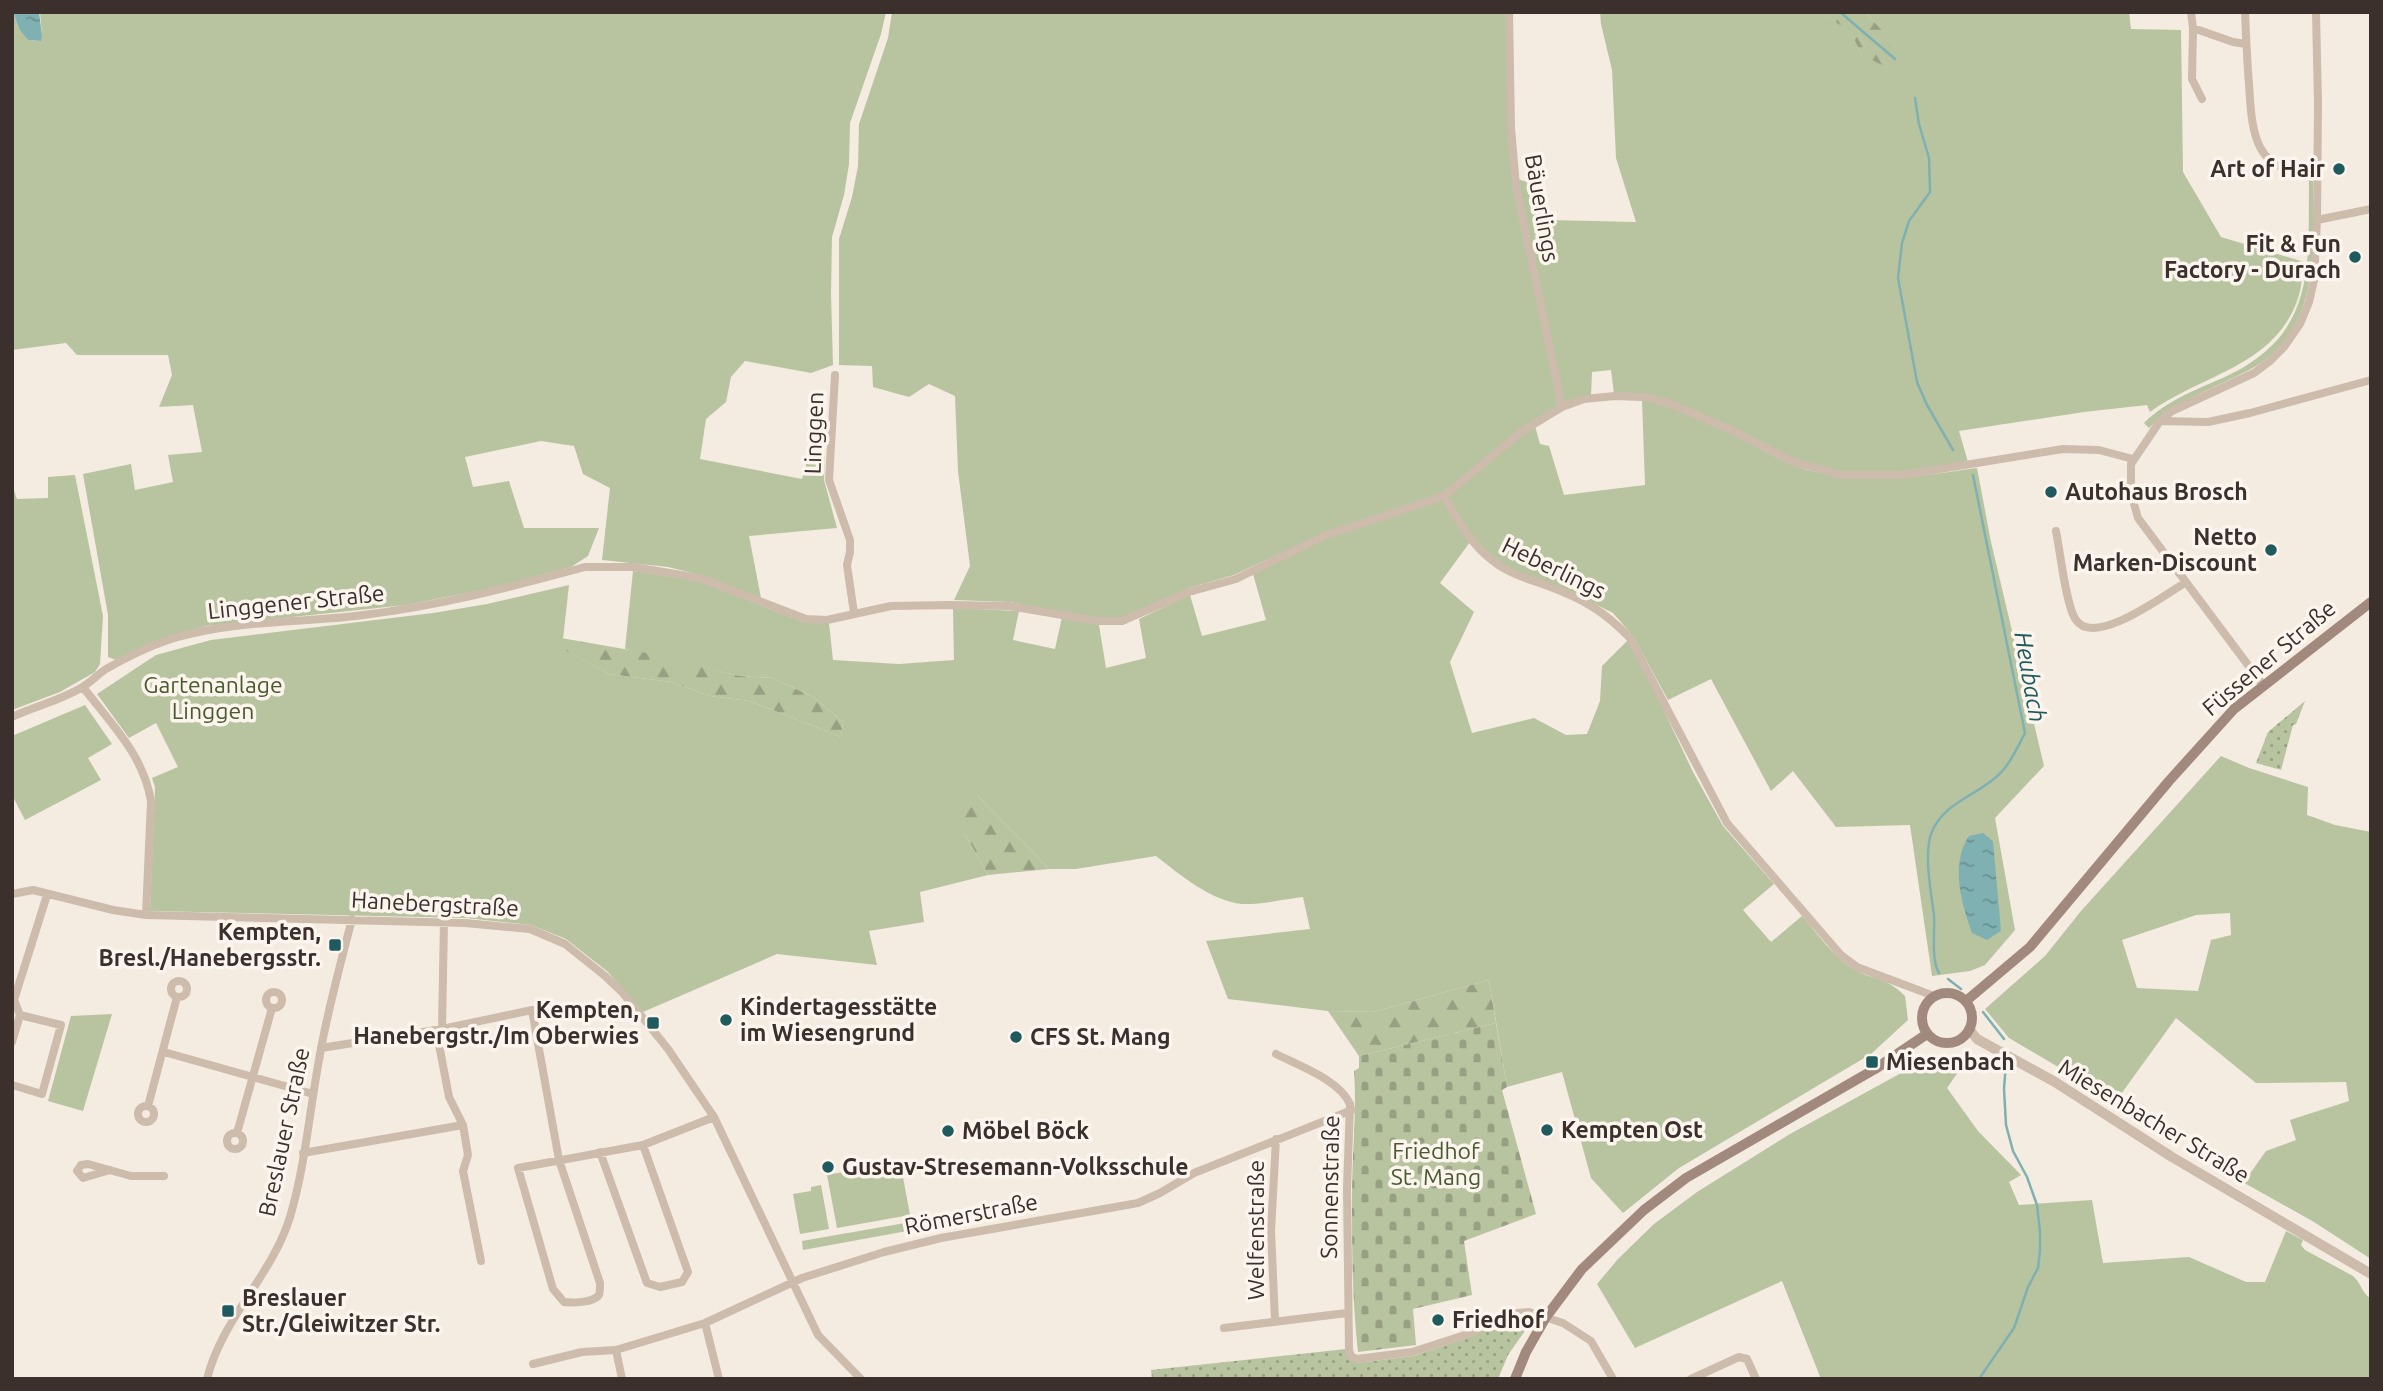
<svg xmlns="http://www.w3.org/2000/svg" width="2383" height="1391" font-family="Ubuntu,sans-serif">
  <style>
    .green { fill: #b8c4a0; fill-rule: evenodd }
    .forest { fill: url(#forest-firs) }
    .cemetery { fill: url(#cemetery-stones) }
    .park { fill: url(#park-dots) }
    .water { fill: url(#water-ripples) }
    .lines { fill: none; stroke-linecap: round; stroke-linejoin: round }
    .stream { stroke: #7fb0b2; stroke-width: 2.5 }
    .minor { stroke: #cdbbac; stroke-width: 8 }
    .tertiary { stroke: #cdbbac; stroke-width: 10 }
    .secondary { stroke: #a18a7d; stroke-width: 10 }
    .poi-dot { fill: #1f5a5e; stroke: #fbf5ee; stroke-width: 2.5 }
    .labels { text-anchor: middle; stroke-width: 7; stroke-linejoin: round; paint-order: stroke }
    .poi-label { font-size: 23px; font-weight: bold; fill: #3b302b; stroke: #fbf5ee; text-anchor: start }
    .street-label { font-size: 23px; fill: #3b302b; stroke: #fbf5ee }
    .park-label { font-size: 23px; fill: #4a5a2e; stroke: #fbf5ee }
    .water-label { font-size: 24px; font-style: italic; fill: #1f5a5e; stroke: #fbf5ee }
  </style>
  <defs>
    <pattern id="forest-firs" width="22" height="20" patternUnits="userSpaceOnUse" patternTransform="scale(1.75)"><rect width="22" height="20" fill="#b8c4a0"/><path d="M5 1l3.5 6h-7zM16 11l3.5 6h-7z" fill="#97a083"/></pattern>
    <pattern id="cemetery-stones" width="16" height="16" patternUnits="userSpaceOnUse" patternTransform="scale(1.75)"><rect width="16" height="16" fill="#b8c4a0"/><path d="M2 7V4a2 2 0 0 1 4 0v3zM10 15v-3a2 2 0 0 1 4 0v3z" fill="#97a083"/></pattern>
    <pattern id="park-dots" width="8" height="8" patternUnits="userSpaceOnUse" patternTransform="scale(1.75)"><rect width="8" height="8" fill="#b8c4a0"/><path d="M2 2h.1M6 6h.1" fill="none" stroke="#97a083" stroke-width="1.8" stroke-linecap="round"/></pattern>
    <pattern id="water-ripples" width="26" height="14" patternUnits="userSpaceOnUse" patternTransform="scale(1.75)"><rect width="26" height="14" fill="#7fb0b2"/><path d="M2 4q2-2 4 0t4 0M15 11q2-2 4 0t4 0" fill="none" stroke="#699091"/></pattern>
  </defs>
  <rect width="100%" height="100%" fill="#f4ebe1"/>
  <path class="green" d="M12,12L28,40L40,41L42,36L40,12H886L881,34L850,123L849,164L844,195L832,237L831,294L833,365L811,373L745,361L731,377L726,402L706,419L700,459L802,479L809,454L825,453L824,480L837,528L749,536L761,598L701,575L668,567L602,560L610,488L583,474L574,446L541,441L465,457L473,487L509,481L524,528H599L588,556L571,567L497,587L406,605L206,626C174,634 146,645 116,660L108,657V615L83,474L131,464L135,490L173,482L168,455L202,452L193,405L159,407L172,375L168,355H77L66,343L12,350Z
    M892,12H1506L1508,127L1513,187L1559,405L1444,493L1322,534L1234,575L1189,588L1122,618L1099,619L1010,602L954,600L970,566L958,471L955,396L929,384L909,397L873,387L872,366L839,365V239L852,197L858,166L859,124L888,38Z
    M1600,12H1819L1850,30L1862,55L1880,28L1865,12H2129L2131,29L2181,30L2183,172L2221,237L2304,262C2302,273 2302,285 2299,295C2278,366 2202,374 2150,412L2147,405L2084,412L1959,431L1968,462L1903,471L1841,472L1792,458L1698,412L1614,394L1611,370L1592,372L1591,396L1564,403L1518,179L1539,186L1549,220L1636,222L1616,158L1612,70L1601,24Z
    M2309,180L2313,181C2313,256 2322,336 2241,374C2209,390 2175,402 2149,428L2144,423C2167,400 2198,389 2227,376C2317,333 2308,266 2309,180Z
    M1642,400C1678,407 1713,423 1745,440C1761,448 1776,459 1793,465C1853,487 1914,477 1977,468L1991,542L2044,766L1995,818L2015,930L1985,965L1970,971L1932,976L1910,825L1836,827L1793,771L1771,791L1711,679L1668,700L1633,636L1613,613L1585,599L1514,572L1480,547L1453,508L1448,497L1499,453L1535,426L1540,444L1549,446L1564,495L1645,485Z
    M75,475L103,616L100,664L95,672L60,692L12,710V485L17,499L48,498V477Z
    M1442,500L1470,542L1440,583L1474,612L1450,662L1472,733L1534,718L1566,735L1587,734L1600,701L1602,666L1628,640L1647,675L1693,772L1723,826L1774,884L1743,910L1771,942L1802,916C1818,934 1832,955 1852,968C1872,981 1884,975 1905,996L1908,1020L1871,1054L1679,1168L1623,1213L1591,1178L1562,1072L1507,1087L1489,980L1373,1012L1328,1011L1228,999L1206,941L1310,929L1303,897C1285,899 1259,905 1242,904C1211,901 1179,874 1156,856L1076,869H1049L978,796L965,834L988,875L920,892L924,922L869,931L877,965L777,954L643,1012L608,972L566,939L531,925L466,918L150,911L155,787L152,778L178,767L156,723L129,738L97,694L156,655L211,640L433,613L487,604L569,585L562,648L609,674L671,682L710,696L750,701L841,737L843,722L815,698L773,678L740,676L625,649L633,571L698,581L806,623H829L833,660L899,664L954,660L953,608L1019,611L1013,640L1055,649L1062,617L1099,625L1106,668L1146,658L1139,619L1190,595L1202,636L1266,620L1253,574L1325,538Z
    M85,705L112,744L88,758L101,780L25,820L12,795V736Z
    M2221,756L2249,768L2308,787L2307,815L2335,825L2371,832V1259L2314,1222L2207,1162L2214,1155L2249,1175L2266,1151L2296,1140L2290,1120L2349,1101L2346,1082L2256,1083L2176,1018L2116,1101L2009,1038L1985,1009L2045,956L2081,911ZM2230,913L2231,935L2211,940L2198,991L2137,988L2122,940L2196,915Z
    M112,1014L83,1111L48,1101L71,1016Z
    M1970,1055L1947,1088L1978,1131L2021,1175L2009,1182L2019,1205L2092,1200L2103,1263L2189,1257L2246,1282H2265L2286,1231L2303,1240L2301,1245L2305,1250L2353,1276C2361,1283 2362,1293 2371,1299V1379H1821L1782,1281L1635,1348L1597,1284L1618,1259L1654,1224L1697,1192L1790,1134L1923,1061Z
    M900,1161L910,1215L837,1228L827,1175Z
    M821,1185L829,1229L800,1234L793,1194L811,1191V1187Z
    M905,1223L907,1231L803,1250L802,1241Z"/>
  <path class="forest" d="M1819,12H1865L1880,28L1890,45L1888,68L1862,55L1850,31Z
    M561,638L647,653L740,676L773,678L815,698L843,722L841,737L750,701L710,696L671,682L609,674L561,648Z
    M967,795L978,796L1049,869L988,875L965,834L959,810Z
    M1489,980L1496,1023L1359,1056L1328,1011L1373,1012Z"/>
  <path class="cemetery" d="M1496,1023L1507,1087L1502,1090L1536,1214L1464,1241L1472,1295L1413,1309L1416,1345L1358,1352C1352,1300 1352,1247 1352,1195C1352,1153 1357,1112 1354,1071L1359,1068V1056Z"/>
  <path class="park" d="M2305,701L2296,724L2293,725L2281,770L2256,763L2268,732Z
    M1517,1316L1531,1322L1508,1355L1498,1379H1152L1151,1370L1346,1349L1357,1363L1413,1356L1467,1338Z"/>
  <path class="water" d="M13,12H39L42,36L41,41L28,40L20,30Z
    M1983,833L1993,841L2001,931L1987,940L1972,933C1961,902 1950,865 1969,836Z"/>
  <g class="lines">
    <path class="stream" d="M1840,12L1895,59
      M1915,98L1919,124L1929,158L1930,192L1909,221L1902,243L1898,278L1917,382L1927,405L1953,450
      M1939,973C1931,961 1935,931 1934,915C1931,893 1924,855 1931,834C1942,804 1973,797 1995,778C2009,767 2017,748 2025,733L1973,475
      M1948,979L1961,989
      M1983,1012L2004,1039
      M1979,1379L2014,1328L2028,1287L2038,1268L2040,1251V1232L2037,1205L2027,1177L2013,1151L2006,1125L2004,1089L2006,1062"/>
    <path class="minor" d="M1509,12L1511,128L1516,186L1562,407
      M2191,12L2193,28L2233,42L2246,44
      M2245,12C2246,36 2247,60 2249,84C2252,135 2254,174 2317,173
      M2193,28L2192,79L2202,99
      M2317,220L2371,209
      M835,375L829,480L850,540V552L847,565L854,613
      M2160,421L2208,422L2250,413L2371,380
      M1444,496C1457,519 1471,545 1493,561C1509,574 1529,579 1548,586C1583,599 1604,611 1630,638L1727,823L1841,955L1857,967L1934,996
      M2056,531C2060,550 2066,607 2076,620C2095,648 2165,594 2185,583
      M2263,685L2138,518L2131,493V464L2160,421L2172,411L2254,373L2270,361L2284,347L2300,324L2309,302L2314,280L2317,220L2318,103L2316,12
      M83,687C111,724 143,754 151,801L146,915
      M12,717C35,706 59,701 81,688C90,683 97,675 106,669C129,656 153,644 178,637C238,620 302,623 363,615C439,606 511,587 585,567H633L700,578L806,619L827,620L891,606L951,605L1009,606L1098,621H1122L1189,592L1236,579L1324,536L1444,496L1521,432L1562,407L1584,399L1615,396L1642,397L1666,402L1731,430L1791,461L1841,475H1903L2063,449L2099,450L2133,459
      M12,894L33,890L113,910L146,915L465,923L530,929L565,944L605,976L622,992L668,1049L714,1117L818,1335L861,1379
      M444,921L442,1029L438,1039L449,1097L463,1125L468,1155L463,1171L481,1261
      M171 989a8 8 0 1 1 16 0a8 8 0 1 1-16 0Z
      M266 1000a8 8 0 1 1 16 0a8 8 0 1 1-16 0Z
      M20,1015L14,1000L47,895
      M12,1042L20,1015L61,1025L42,1094L12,1085
      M321,1048L442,1029L532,1010L559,1160L600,1283C600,1286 600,1293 599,1295C593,1303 572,1303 564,1302L553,1289L518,1168L643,1145L714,1117
      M164,1052L313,1094
      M1276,1054C1300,1066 1339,1080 1350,1104L1347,1189L1349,1350L1351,1356L1357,1359L1412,1352L1471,1333L1517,1313L1529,1312L1563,1323L1591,1341L1613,1379
      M138 1114a8 8 0 1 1 16 0a8 8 0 1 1-16 0Z
      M148,1106L177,997
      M227 1141a8 8 0 1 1 16 0a8 8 0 1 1-16 0Z
      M237,1133L272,1008
      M600,1152L647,1283L660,1287L682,1282L688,1272L643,1145
      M303,1153L463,1125
      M110,1170L83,1178L77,1171L81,1165L88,1164L131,1176H164
      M1275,1321L1271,1231L1276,1139
      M705,1323L719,1379
      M1224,1328L1347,1313
      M616,1350L622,1379
      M533,1364L582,1352L616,1350L705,1323L802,1278L884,1252L941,1238L1138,1203L1160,1193L1194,1173L1352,1110
      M207,1379C222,1318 272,1276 290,1217C306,1163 310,1105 321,1049C329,1005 341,962 352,919
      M1691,1379L1739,1357L1747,1359L1756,1379"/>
    <path class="tertiary" d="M1969,1029L1977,1039L2055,1082L2172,1157L2371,1274"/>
    <path class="secondary" d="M1922 1018a25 25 0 1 1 50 0a25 25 0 1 1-50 0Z
      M1966,1001L2030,947L2169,781L2234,709L2371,602
      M1515,1379L1526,1352L1546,1317L1582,1269L1644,1210L1686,1178L1875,1069L1927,1034"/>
  </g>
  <g class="poi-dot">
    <circle cx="2339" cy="169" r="7"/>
    <circle cx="2355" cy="257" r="7"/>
    <circle cx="2051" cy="492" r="7"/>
    <circle cx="2271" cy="550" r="7"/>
    <rect x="328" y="938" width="14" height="14" rx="3.5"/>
    <circle cx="726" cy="1020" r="7"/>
    <rect x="646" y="1016" width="14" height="14" rx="3.5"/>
    <circle cx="1016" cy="1037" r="7"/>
    <rect x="1865" y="1055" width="14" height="14" rx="3.5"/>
    <circle cx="1547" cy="1130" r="7"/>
    <circle cx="948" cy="1131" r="7"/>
    <circle cx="828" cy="1167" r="7"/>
    <rect x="221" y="1304" width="14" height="14" rx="3.5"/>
    <circle cx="1438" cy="1320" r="7"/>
  </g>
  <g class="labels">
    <g class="poi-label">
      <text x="2325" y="177" text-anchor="end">Art of Hair</text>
      <text x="2341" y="252" text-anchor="end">Fit &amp; Fun<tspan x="2341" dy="26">Factory - Durach</tspan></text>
      <text x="2065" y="500">Autohaus Brosch</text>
      <text x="2257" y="545" text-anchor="end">Netto<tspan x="2257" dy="26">Marken-Discount</tspan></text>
      <text x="321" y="940" text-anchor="end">Kempten,<tspan x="321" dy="26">Bresl./Hanebergsstr.</tspan></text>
      <text x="740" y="1015">Kindertagesstätte<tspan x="740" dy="26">im Wiesengrund</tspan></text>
      <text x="639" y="1018" text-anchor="end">Kempten,<tspan x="639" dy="26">Hanebergstr./Im Oberwies</tspan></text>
      <text x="1030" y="1045">CFS St. Mang</text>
      <text x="1886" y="1070">Miesenbach</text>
      <text x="1561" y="1138">Kempten Ost</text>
      <text x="962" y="1139">Möbel Böck</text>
      <text x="842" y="1175">Gustav-Stresemann-Volksschule</text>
      <text x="242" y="1306">Breslauer<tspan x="242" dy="26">Str./Gleiwitzer Str.</tspan></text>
      <text x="1452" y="1328">Friedhof</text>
    </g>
    <g class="street-label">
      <text transform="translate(1542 208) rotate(80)" y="8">Bäuerlings</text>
      <text transform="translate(814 433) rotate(-88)" y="8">Linggen</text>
      <text transform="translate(1554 568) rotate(26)" y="8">Heberlings</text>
      <text transform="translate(296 602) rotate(-6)" y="8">Linggener Straße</text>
      <text transform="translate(2269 658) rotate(-40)" y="8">Füssener Straße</text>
      <text transform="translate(435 904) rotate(3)" y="8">Hanebergstraße</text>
      <text transform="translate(2154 1121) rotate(31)" y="8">Miesenbacher Straße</text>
      <text transform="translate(284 1132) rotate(-78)" y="8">Breslauer Straße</text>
      <text transform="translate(1330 1187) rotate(-89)" y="8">Sonnenstraße</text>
      <text transform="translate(971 1214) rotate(-11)" y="8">Römerstraße</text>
      <text transform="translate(1256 1230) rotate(-90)" y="8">Welfenstraße</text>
    </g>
    <g class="park-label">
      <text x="213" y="693">Gartenanlage<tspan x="213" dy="26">Linggen</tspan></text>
      <text x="1436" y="1159">Friedhof<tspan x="1436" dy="26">St. Mang</tspan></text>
    </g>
    <g class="water-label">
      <text transform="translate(2030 677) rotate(80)" y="8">Heubach</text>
    </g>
  </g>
  <rect width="2383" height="1391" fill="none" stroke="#3b302b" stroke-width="28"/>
</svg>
